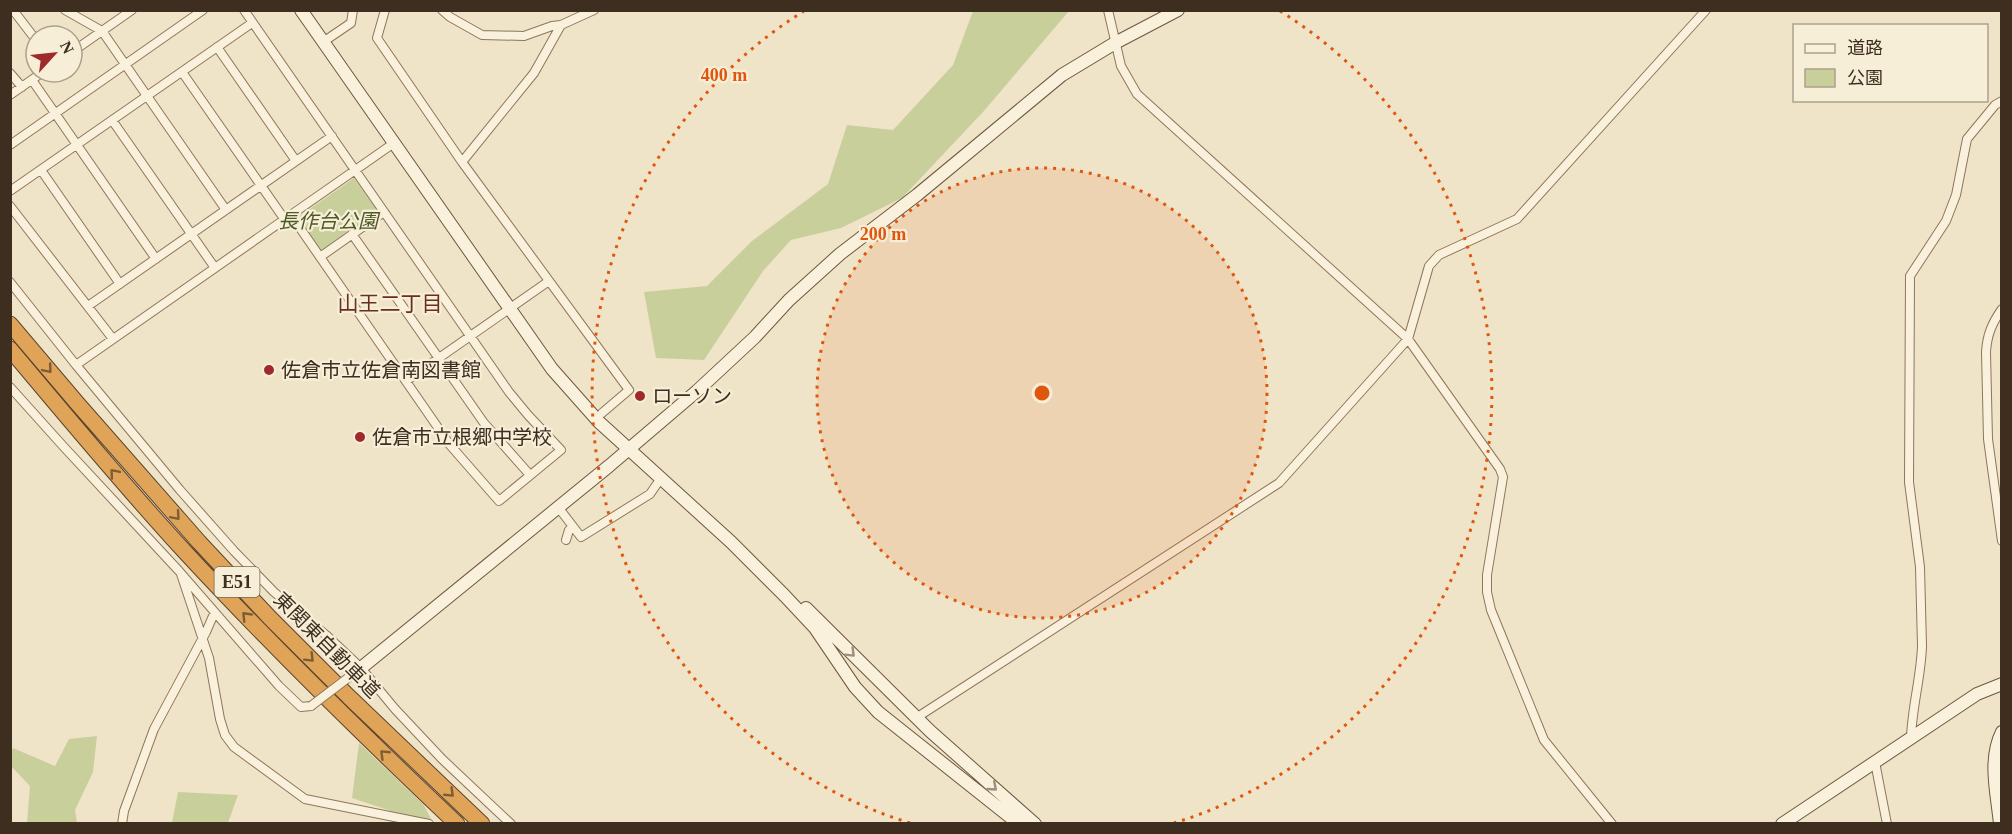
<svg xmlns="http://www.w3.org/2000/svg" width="2012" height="834" font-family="'Times New Roman','Noto Sans JP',serif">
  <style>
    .green { fill: #c9cf9b }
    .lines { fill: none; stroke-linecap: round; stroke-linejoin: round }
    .street-casing { stroke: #8d765c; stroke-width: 10 }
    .secondary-casing { stroke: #6f573f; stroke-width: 14 }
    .highway-casing { stroke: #5b4430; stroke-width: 17 }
    .street { stroke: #faf1dc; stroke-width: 8 }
    .secondary { stroke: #faf1dc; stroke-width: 12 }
    .highway { stroke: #e0a458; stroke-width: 15 }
    .street-bridge-casing { stroke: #8d765c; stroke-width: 10; stroke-linecap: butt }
    .street-bridge { stroke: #faf1dc; stroke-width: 8 }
    .oneway { stroke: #7e5d36 }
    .oneway2 { stroke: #9c907e }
    .ring { fill: none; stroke: #df570d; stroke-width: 3; stroke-dasharray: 3 6 }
    .poi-dot { fill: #9e2a2b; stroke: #f7eed8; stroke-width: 2 }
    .labels { text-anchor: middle; stroke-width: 4.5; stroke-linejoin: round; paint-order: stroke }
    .shield { fill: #f7eed8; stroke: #756857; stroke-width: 1.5 }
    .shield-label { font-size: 18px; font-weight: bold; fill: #3d2e20 }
    .park-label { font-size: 20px; font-style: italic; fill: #4d5a26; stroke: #f7eed8 }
    .poi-label { font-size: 20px; fill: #3d2e20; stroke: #f7eed8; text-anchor: start }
    .street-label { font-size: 20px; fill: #3d2e20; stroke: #f7eed8 }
    .neighbourhood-label { font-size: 21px; fill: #6b2e1e; stroke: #f7eed8 }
    .centre { fill: #df570d; stroke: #f7eed8; stroke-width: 3 }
    .ring-label { font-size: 18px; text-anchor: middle; font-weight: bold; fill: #df570d; stroke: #f7eed8; stroke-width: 4.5; stroke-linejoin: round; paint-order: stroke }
  </style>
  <rect width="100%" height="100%" fill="#f0e4c8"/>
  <path class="green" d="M973,11H1069L983,112L902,198L841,228L791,240L763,271L704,360L656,358L644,292L707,286L752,241L828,184L847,125L893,130L953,65Z
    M354,178L377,210L321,251L297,218Z
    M97,736L93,772L75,810L77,823H27L30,786L11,766V755L13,748L55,766L69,739Z
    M359,743L424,805L433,823H396L391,811L352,798Z
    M178,792L238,795L228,823H172Z"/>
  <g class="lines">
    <defs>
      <path id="street" d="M13,10L36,40
        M65,10L102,31L226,210
        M244,10L509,392L528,415L561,450L499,501L450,445L291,215
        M385,10L377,38L462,162L629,390L602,413
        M442,10L450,17L482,35L524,36L552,26L561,25L594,10
        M1108,10L1121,66L1137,94L1408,339L1500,469L1503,477L1487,575V592L1491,610L1544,740L1612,824
        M323,42L351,23L353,10
        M217,47L296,161
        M72,52L132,10
        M182,72L285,220
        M10,73L22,87
        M32,80L156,259
        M10,95L43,72
        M112,120L215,268
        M10,145L203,10
        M462,162L534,73L561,25
        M41,170L120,284
        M10,191L252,23
        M10,206L113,339
        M352,234L484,423L530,475
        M320,257L384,212
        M10,282L76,365L180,490L234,551L274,592L326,635L361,668L395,709L442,759L511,824
        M88,306L332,136
        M2002,309C1992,323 1987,335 1986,352L1988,439L2002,541
        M76,365L394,143
        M406,381L549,281
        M10,387L63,446L179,571L279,686L301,707L311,706
        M558,507L581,537L650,494L661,478
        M566,540L569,530L573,527
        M181,574L209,658L220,719L225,735L234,747L305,799L429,824
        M916,718L1279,483L1408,339L1429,266L1439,255L1517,219L1706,10
        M1911,738C1912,707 1921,677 1922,646L1920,567L1909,482L1910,276L1946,221L1956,195L1967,139L1995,105L2002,101
        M1875,762L1887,824
        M122,824L124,811L154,729L206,632L213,616H218"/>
      <path id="secondary" d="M301,10L552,369L599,422L731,542L785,596L815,628L855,687L878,712L1019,824
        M806,608L930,731L1035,824
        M361,668L609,466L697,391L755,337L789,300L840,254L917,195L1062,75L1115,43L1178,10
        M1782,824L1977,694L2002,684
        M2000,824C1997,793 1988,760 2002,732"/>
      <path id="highway" d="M10,324L77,403L199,542L270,618L349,697L482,824
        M10,349C68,418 125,487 186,553C273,647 364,736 457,824"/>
    </defs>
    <use href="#street" class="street-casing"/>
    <use href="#secondary" class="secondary-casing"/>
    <use href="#highway" class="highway-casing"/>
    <use href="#street" class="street"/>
    <use href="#secondary" class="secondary"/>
    <use href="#highway" class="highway"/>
    <defs>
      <path id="street-bridge" d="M311,706L361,668"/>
    </defs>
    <use href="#street-bridge" class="street-bridge-casing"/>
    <use href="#street-bridge" class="street-bridge"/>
  </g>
  <defs><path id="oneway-chevron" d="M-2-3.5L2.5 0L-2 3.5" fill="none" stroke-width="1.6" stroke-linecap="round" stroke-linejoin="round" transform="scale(1.5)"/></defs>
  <g class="oneway">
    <use href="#oneway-chevron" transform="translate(48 369) rotate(50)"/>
    <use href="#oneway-chevron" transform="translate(114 473) rotate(-130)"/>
    <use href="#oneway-chevron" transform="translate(176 516) rotate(49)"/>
    <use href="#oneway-chevron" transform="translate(246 616) rotate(-134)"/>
    <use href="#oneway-chevron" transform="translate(310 658) rotate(45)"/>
    <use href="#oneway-chevron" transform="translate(384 754) rotate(-136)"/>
    <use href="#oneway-chevron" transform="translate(450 793) rotate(44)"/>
  </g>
  <g class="oneway2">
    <use href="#oneway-chevron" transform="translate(851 653) rotate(45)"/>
    <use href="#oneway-chevron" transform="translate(993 787) rotate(41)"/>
  </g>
  <circle cx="1042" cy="393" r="225" fill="#df570d" fill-opacity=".12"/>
  <g class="ring">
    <circle cx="1042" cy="393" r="225"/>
    <path d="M910 823A450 450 0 0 1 804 11M1280 11A450 450 0 0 1 1174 823"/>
  </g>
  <g class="poi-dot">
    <circle cx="269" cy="370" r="6"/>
    <circle cx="640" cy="396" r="6"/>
    <circle cx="360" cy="437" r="6"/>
  </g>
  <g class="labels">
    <rect class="shield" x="214.5" y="567" width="45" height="30" rx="4.5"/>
    <g class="shield-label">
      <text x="237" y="588">E51</text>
    </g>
    <g class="park-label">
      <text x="328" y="228">長作台公園</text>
    </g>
    <g class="poi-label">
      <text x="281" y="377">佐倉市立佐倉南図書館</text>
      <text x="652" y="403">ローソン</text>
      <text x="372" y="444">佐倉市立根郷中学校</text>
    </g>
    <g class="street-label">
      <text transform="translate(327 645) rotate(45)" y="7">東関東自動車道</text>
    </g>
    <g class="neighbourhood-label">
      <text x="390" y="311">山王二丁目</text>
    </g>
  </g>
  <circle cx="1042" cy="393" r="9" class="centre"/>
  <g class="ring-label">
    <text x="724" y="81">400 m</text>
    <text x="883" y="240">200 m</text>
  </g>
  <rect width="2012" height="834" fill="none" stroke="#3d2e20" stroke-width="24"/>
  <rect x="1793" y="24" width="195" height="78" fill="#f7eed8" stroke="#ada18e" stroke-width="1.5"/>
  <rect x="1805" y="44" width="30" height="9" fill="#faf1dc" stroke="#ada18e" stroke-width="1.5"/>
  <text x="1847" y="54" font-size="18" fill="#3d2e20">道路</text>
  <rect x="1805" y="69" width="30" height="18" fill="#c9cf9b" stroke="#ada18e" stroke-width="1.5"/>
  <text x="1847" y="84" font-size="18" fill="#3d2e20">公園</text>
  <g transform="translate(54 54) rotate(63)"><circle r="28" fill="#f7eed8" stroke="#ada18e" stroke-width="1.5"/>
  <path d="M0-4.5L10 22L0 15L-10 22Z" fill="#9e2a2b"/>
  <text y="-9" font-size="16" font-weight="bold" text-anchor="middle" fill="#3d2e20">N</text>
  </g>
</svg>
